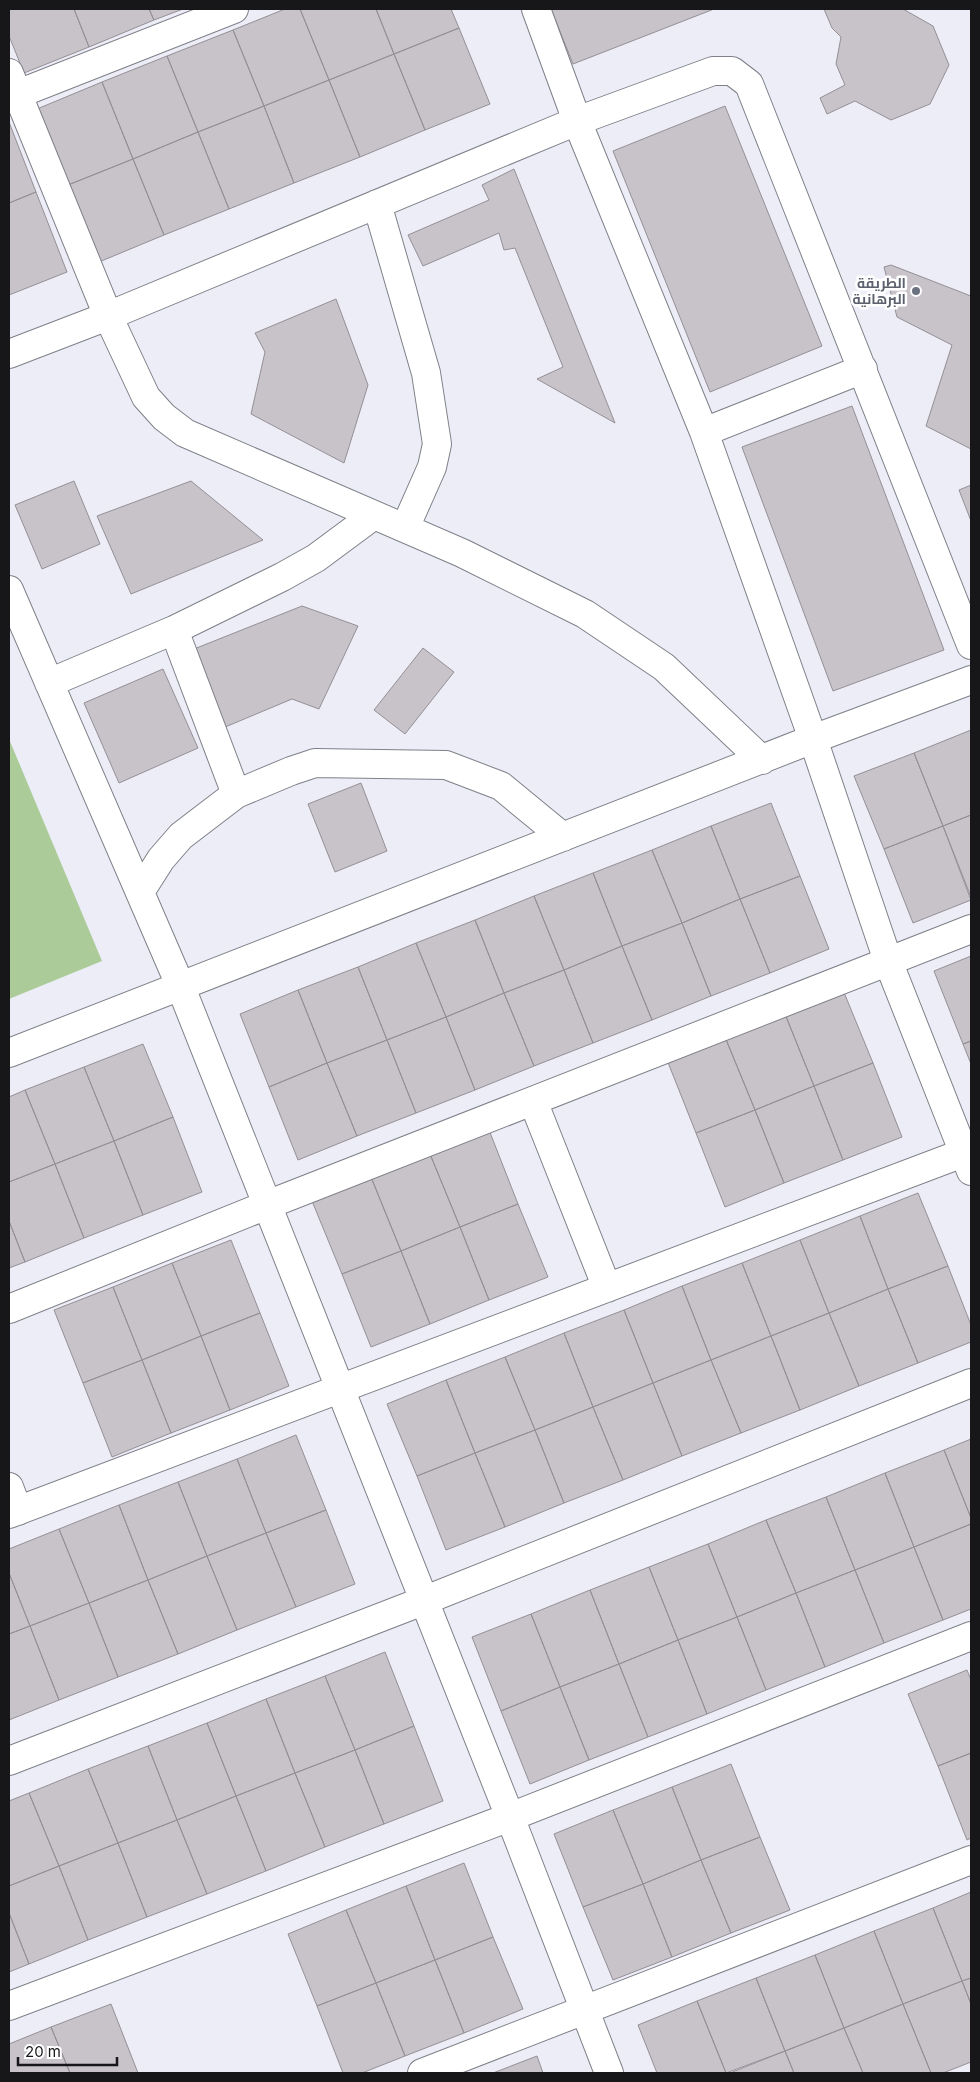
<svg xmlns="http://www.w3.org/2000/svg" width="980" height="2082" font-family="Inter,Cairo,sans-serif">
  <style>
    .green { fill: #abcc99 }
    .building { fill: #c8c2c9; stroke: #958f96 }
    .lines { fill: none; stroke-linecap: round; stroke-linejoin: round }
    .street-casing { stroke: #7f8088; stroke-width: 30 }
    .street { stroke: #fff; stroke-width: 28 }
    .worship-dot { fill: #6b7280; stroke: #fff; stroke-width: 2 }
    .labels { text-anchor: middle; stroke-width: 5; stroke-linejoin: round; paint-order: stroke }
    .worship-label { font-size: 14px; font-weight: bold; fill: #5b616d; stroke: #fff; text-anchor: end }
  </style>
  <rect width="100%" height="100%" fill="#ecedf7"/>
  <path class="green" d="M9,739L102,961L9,999Z"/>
  <path class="building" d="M9,9H74L89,47L24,73L9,36Z
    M74,9H149L154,20L89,47Z
    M149,9H183L154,20Z
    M285,9H300L329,80L264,106L233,30Z
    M300,9H376L394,54L329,80Z
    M376,9H451L459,28L394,54Z
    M551,9H714L573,64Z
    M824,9H903L933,26L949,65L930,104L891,120L855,101L827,114L820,98L845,85L836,64L841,37L832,28Z
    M459,28L490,104L425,130L394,54Z
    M233,30L264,106L198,132L167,56Z
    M394,54L425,130L360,157L329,80Z
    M167,56L198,132L133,159L102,82Z
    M329,80L360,157L294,183L264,106Z
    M102,82L133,159L68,185L37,109Z
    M264,106L294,183L229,209L198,132Z
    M725,106L822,346L710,392L613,151Z
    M9,122L36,192L9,203Z
    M198,132L229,209L164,235L133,159Z
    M133,159L164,235L99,262L68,185Z
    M514,169L615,423L537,379L563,367L515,248L504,250L499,233L423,266L408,235L489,200L482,185Z
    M36,192L67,272L9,295V203Z
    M891,265L971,296V449L926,426L952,345L897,317L884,267Z
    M336,299L368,385L344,463L251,414L265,352L255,333Z
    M852,406L944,650L833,691L742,447Z
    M74,481L100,544L42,569L15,505Z
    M191,481L263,540L131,594L97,516Z
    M971,485V521L959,490Z
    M302,606L358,626L319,709L292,699L218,730L189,651Z
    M423,648L454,672L405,734L374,710Z
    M163,669L198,748L119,783L84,703Z
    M971,730V815L943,826L914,753Z
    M914,753L943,826L884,849L854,776Z
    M361,783L387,851L335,872L308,804Z
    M771,803L800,876L740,899L711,826Z
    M971,815V897L943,826Z
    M711,826L740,899L682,923L652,850Z
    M943,826L971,900L913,923L884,849Z
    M652,850L682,923L622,946L593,873Z
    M593,873L622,946L564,970L534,896Z
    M800,876L829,949L770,973L740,899Z
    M534,896L564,970L504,993L475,920Z
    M740,899L770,973L711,996L682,923Z
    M475,920L504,993L446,1017L416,943Z
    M682,923L711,996L652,1020L622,946Z
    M416,943L446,1017L387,1040L358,967Z
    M622,946L652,1020L593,1043L564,970Z
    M971,956V1041L963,1044L934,971Z
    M358,967L387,1040L327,1063L298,990Z
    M564,970L593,1043L534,1066L504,993Z
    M298,990L327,1063L269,1087L240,1014Z
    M843,990L873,1063L814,1086L785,1014Z
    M504,993L534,1066L475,1090L446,1017Z
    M785,1014L814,1086L755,1110L725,1037Z
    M446,1017L475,1090L416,1113L387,1040Z
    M725,1037L755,1110L696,1133L667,1060Z
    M387,1040L416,1113L357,1136L327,1063Z
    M971,1041V1064L963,1044Z
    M143,1044L173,1117L114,1141L84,1067Z
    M327,1063L357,1136L298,1160L269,1087Z
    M873,1063L902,1137L843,1160L814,1086Z
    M84,1067L114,1141L55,1164L25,1090Z
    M814,1086L843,1160L784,1183L755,1110Z
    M25,1090L55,1164L9,1182V1097Z
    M755,1110L784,1183L725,1207L696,1133Z
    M173,1117L202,1192L143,1215L114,1141Z
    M489,1130L518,1204L460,1227L430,1154Z
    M114,1141L143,1215L84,1238L55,1164Z
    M430,1154L460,1227L401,1251L371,1177Z
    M55,1164L84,1238L25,1262L9,1221V1182Z
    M371,1177L401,1251L342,1274L312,1201Z
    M918,1193L948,1266L888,1289L860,1216Z
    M518,1204L548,1277L489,1300L460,1227Z
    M860,1216L888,1289L829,1313L800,1240Z
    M9,1221L25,1262L9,1268Z
    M460,1227L489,1300L430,1324L401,1251Z
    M231,1240L260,1313L201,1336L172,1263Z
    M800,1240L829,1313L771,1336L742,1263Z
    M401,1251L430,1324L371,1347L342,1274Z
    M172,1263L201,1336L142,1360L113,1287Z
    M742,1263L771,1336L711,1360L682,1286Z
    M948,1266L971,1325V1342L918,1363L888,1289Z
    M682,1286L711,1360L653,1383L624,1310Z
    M113,1287L142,1360L83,1383L54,1310Z
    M888,1289L918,1363L859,1386L829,1313Z
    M624,1310L653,1383L593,1407L564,1333Z
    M260,1313L289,1386L230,1410L201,1336Z
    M829,1313L859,1386L800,1410L771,1336Z
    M564,1333L593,1407L535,1430L505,1357Z
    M201,1336L230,1410L171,1433L142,1360Z
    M771,1336L800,1410L741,1433L711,1360Z
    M505,1357L535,1430L475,1453L446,1380Z
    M142,1360L171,1433L112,1457L83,1383Z
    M711,1360L741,1433L682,1456L653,1383Z
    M446,1380L475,1453L417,1476L387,1404Z
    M653,1383L682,1456L623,1480L593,1407Z
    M593,1407L623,1480L564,1503L535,1430Z
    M535,1430L564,1503L505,1527L475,1453Z
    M296,1435L326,1510L266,1533L237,1459Z
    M971,1439V1518L944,1450Z
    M944,1450L971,1518V1524L914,1547L885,1473Z
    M475,1453L505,1527L446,1550L417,1476Z
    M237,1459L266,1533L207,1556L178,1482Z
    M885,1473L914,1547L855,1570L826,1497Z
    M178,1482L207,1556L148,1580L119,1505Z
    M826,1497L855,1570L796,1593L766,1520Z
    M119,1505L148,1580L89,1603L59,1529Z
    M326,1510L355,1584L296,1607L266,1533Z
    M766,1520L796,1593L737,1617L708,1544Z
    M971,1524V1609L943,1620L914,1547Z
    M59,1529L89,1603L30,1626L9,1573V1549Z
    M266,1533L296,1607L237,1630L207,1556Z
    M708,1544L737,1617L678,1640L649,1567Z
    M914,1547L943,1620L884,1643L855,1570Z
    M207,1556L237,1630L178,1654L148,1580Z
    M649,1567L678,1640L619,1664L590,1590Z
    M855,1570L884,1643L825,1667L796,1593Z
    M9,1573L30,1626L9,1634Z
    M148,1580L178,1654L118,1677L89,1603Z
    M590,1590L619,1664L560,1687L531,1614Z
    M796,1593L825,1667L766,1690L737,1617Z
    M89,1603L118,1677L59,1700L30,1626Z
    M531,1614L560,1687L501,1711L472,1637Z
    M737,1617L766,1690L707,1714L678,1640Z
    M30,1626L59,1700L9,1720V1634Z
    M678,1640L707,1714L648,1737L619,1664Z
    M385,1652L414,1726L355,1750L325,1676Z
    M619,1664L648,1737L589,1760L560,1687Z
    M967,1670L971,1680V1753L938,1766L908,1694Z
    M325,1676L355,1750L295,1773L266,1699Z
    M560,1687L589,1760L530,1784L501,1711Z
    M266,1699L295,1773L236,1796L207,1723Z
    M207,1723L236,1796L177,1820L148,1746Z
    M414,1726L443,1801L384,1824L355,1750Z
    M148,1746L177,1820L118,1843L88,1769Z
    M355,1750L384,1824L325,1847L295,1773Z
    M971,1753V1838L967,1840L938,1766Z
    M731,1764L760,1837L701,1860L672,1787Z
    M88,1769L118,1843L59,1866L29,1793Z
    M295,1773L325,1847L266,1871L236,1796Z
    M672,1787L701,1860L643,1884L613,1810Z
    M29,1793L59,1866L9,1886V1801Z
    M236,1796L266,1871L207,1894L177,1820Z
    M613,1810L643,1884L583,1907L554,1834Z
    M177,1820L207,1894L147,1917L118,1843Z
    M760,1837L790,1910L731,1933L701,1860Z
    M118,1843L147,1917L88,1940L59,1866Z
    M701,1860L731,1933L672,1957L643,1884Z
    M464,1863L493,1937L435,1960L406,1886Z
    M59,1866L88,1940L29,1964L9,1913V1886Z
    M643,1884L672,1957L613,1980L583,1907Z
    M406,1886L435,1960L376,1983L346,1910Z
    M971,1892V1978L962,1981L933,1908Z
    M933,1908L962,1981L903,2004L874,1931Z
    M346,1910L376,1983L317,2006L288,1934Z
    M9,1913L29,1964L9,1972Z
    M874,1931L903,2004L844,2028L815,1955Z
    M493,1937L523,2009L464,2033L435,1960Z
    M815,1955L844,2028L785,2051L756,1978Z
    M435,1960L464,2033L405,2056L376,1983Z
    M756,1978L785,2051L726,2073L697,2001Z
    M971,1978V2004L962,1981Z
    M962,1981L971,2004V2062L943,2073H931L903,2004Z
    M376,1983L405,2056L362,2073H343L317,2006Z
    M697,2001L726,2073H657L638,2025Z
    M111,2004L138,2073H70L51,2027Z
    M903,2004L931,2073H863L844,2028Z
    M51,2027L70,2073H9V2044Z
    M844,2028L863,2073H794L785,2051Z
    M785,2051L794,2073H730Z
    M537,2056L543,2073H493Z"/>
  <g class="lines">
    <defs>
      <path id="street" d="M536,9L577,121L704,432L813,739L888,961L971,1171
        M9,73L108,316L146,397L164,417L185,433L462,553L585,614L664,667L762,760
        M18,94L234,9
        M377,204L426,373L437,444L432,467L405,528
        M9,354L108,316L577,121L713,71H732L749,84L971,645
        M704,432L863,369
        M9,590L180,985L510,1817L609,2073
        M174,630L236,794
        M49,683L174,630L282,577L316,558L374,515
        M140,892L161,859L181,836L236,794L291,771L315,763L446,765L501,786L563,837
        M9,1053L813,739L971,680
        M533,1101L607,1288
        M9,1309L267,1205L971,929
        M9,1487L18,1511
        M9,1514L971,1150
        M9,1761L423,1601L971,1383
        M9,2006L510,1817L971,1636
        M422,2073L971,1860"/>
    </defs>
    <use href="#street" class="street-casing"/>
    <use href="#street" class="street"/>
  </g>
  <circle class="worship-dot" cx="916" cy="291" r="5"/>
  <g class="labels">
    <g class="worship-label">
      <text x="906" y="288">الطريقة<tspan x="906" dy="16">البرهانية</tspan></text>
    </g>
  </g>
  <rect width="980" height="2082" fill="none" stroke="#17171a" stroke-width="20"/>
  <path d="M18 2057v8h99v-8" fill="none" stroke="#17171a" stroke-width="2.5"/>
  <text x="25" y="2057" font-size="15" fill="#17171a" stroke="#ffffff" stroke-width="4" paint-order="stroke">20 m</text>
</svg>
